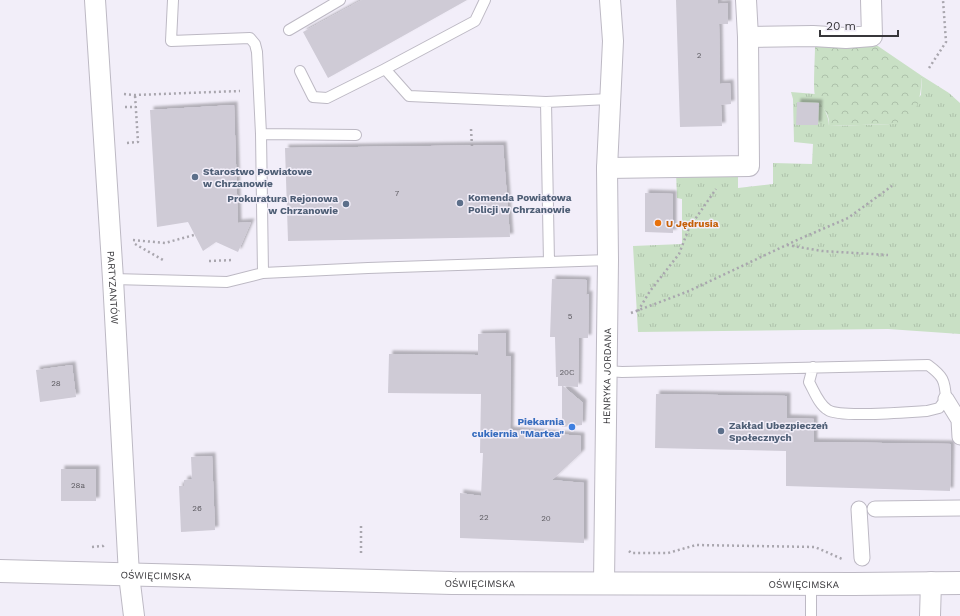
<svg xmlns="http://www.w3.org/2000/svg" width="960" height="616" font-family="'Work Sans',sans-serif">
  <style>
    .grass { fill: url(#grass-tufts) }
    .park { fill: url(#park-crowns) }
    .building { fill: #cfcbd6; filter: url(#shadow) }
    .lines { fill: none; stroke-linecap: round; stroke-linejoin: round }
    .service-casing { stroke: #bdb9c4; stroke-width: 12 }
    .pedestrian-casing { stroke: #bdb9c4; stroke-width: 17 }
    .minor-casing { stroke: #bdb9c4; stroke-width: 22 }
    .tertiary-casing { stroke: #bdb9c4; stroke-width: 24 }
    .path { stroke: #a9a6ae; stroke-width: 2.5; stroke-dasharray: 2 3; stroke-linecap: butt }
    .service { stroke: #fff; stroke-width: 10 }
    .pedestrian { stroke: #fff; stroke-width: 15 }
    .minor { stroke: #fff; stroke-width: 20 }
    .tertiary { stroke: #fff; stroke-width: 22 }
    .service-dot { fill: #5c6f8a; stroke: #f2eef9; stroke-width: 1.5 }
    .food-dot { fill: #e8710a; stroke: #f2eef9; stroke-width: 1.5 }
    .shop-dot { fill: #3f7fe0; stroke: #f2eef9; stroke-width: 1.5 }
    .labels { text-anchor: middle; stroke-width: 3; stroke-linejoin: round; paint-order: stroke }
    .number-label { font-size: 8px; fill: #5d5b61 }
    .service-label { font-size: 10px; font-weight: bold; fill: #4e5e75; stroke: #f2eef9; text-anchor: start }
    .food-label { font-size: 10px; font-weight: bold; fill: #c56008; stroke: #f2eef9; text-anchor: start }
    .street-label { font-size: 10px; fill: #37363a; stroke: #f2eef9 }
    .shop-label { font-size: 10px; font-weight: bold; fill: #366cbe; stroke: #f2eef9; text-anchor: end }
  </style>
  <defs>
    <pattern id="grass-tufts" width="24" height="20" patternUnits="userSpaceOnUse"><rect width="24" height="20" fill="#c9e0c5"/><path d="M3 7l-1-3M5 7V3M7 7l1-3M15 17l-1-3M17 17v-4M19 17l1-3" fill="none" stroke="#adc1aa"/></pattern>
    <pattern id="park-crowns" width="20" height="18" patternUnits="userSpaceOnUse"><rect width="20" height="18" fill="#c9e0c5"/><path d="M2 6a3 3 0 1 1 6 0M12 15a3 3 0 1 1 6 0" fill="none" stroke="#adc1aa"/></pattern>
    <filter id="shadow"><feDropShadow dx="3.5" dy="-3.5" stdDeviation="1" flood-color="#0004"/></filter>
  </defs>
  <rect width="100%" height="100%" fill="#f2eef9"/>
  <path class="grass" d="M922,76L949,93L960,103V334L888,329L638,332L633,246L682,244V199L677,198L676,171L738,166V188L773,184V163L812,164L813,144L794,142L793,99L791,92L815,94C821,104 829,114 829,126L893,124L921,95Z"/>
  <path class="park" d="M872,42L922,76C920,100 919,117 893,124L829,126C831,113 819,105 815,95C813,88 815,57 815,47Z"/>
  <path class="building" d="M362,0H467L328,78L303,32Z
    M676,0H718V4L728,3V24H719L720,84L730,83L731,104L721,105L722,126L680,127Z
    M797,102L819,103L818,125H796Z
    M234,105L238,223L251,222L238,252L216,242L203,251L188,222L157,227L150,110Z
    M503,145L510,237L288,241L285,148Z
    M645,193L673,194V233L645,232Z
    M552,279L587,280L586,295L589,294L588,338H579L578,387L563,386L583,403L582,425L562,427V386H558V377H556L555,337H550Z
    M506,333V356H511L510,430L581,436V453L552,480L584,483V543L460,538V493L481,496L483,453H480L481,394L388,393L389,354L478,355V334Z
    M72,365L76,397L40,402L36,370Z
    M656,394L787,396V418L814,419V442L951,444L950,491L786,486V451L655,448Z
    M212,456L215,530L181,532L179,486H184V480L192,479L191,457Z
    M61,469H96V501H61Z"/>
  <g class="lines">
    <defs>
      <path id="service" d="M173,0L171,41L250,38L255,44L257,52L261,134L263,273
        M485,0L475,21L385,69L409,96L546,102L610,99
        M289,30L340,0
        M300,71L313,97L327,98L385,69
        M546,102L549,262L608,260
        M261,134L356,135
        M113,279L227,282L263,273L368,268L549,262
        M606,371L622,372L928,365C943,376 945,380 946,399L939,408L927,411C908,412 840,418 828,410C819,405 814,391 809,382L813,367
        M811,616V584"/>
      <path id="pedestrian" d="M946,399L959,420L960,437
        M859,509L862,558
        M875,509L960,508"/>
      <g id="minor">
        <path id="s1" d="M95,0L113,279L129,575L134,616"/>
        <path d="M748,37L813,36L846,38L872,36L871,0"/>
        <path d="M607,168L749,166L748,37L746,0"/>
        <path id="s2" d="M604,583L608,260L607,168L613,41L610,0"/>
        <path d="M930,616L931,582"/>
      </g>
      <g id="tertiary">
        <path id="s3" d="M0,571L452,583L853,584L960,583"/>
      </g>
    </defs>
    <use href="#service" class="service-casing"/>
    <use href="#pedestrian" class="pedestrian-casing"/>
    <use href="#minor" class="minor-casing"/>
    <use href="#tertiary" class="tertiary-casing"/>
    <path class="path" d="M929,68L946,42L943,0
      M124,94L135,95L240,91
      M125,107H136
      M471,129L472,146
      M127,143L138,142L135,95
      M133,240L165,243L194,235
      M135,244L163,260
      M787,245L822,251L888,255
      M209,261L234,260
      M638,311L650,291L679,254L689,228L716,189
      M631,313L689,291L795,241L848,218L892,186
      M361,526V553
      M92,547L103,546L104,545
      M629,551L631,553H668L696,545L815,547L842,559"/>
    <use href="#service" class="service"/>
    <use href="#pedestrian" class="pedestrian"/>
    <use href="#minor" class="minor"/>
    <use href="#tertiary" class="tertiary"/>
  </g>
  <g class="service-dot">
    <circle cx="195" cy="177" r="4"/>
    <circle cx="460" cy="203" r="4"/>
    <circle cx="346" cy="204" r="4"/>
    <circle cx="721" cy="431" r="4"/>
  </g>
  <circle class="food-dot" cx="658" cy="223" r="4"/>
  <circle class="shop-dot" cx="572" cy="427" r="4"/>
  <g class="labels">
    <g class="number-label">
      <text x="699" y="58">2</text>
      <text x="397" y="196">7</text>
      <text x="570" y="319">5</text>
      <text x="567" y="375">20C</text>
      <text x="56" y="386">28</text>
      <text x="78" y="488">28a</text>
      <text x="197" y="511">26</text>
      <text x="484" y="520">22</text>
      <text x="546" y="521">20</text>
    </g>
    <g class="service-label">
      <text x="203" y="175">Starostwo Powiatowe<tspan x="203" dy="12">w Chrzanowie</tspan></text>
      <text x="468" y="201">Komenda Powiatowa<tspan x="468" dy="12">Policji w Chrzanowie</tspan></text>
      <text x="338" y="202" text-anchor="end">Prokuratura Rejonowa<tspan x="338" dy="12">w Chrzanowie</tspan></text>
      <text x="729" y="429">Zakład Ubezpieczeń<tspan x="729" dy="12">Społecznych</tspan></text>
    </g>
    <g class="food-label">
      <text x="666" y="227">U Jędrusia</text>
    </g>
    <g class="street-label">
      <text dy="4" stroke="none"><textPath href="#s1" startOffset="288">PARTYZANTÓW</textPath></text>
      <text dy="4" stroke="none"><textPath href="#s2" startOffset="207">HENRYKA JORDANA</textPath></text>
      <text dy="4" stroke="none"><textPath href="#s3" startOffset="156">OŚWIĘCIMSKA</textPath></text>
      <text dy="4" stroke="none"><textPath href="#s3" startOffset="480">OŚWIĘCIMSKA</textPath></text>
      <text dy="4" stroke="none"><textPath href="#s3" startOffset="804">OŚWIĘCIMSKA</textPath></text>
    </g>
    <g class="shop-label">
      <text x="564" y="425">Piekarnia<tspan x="564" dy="12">cukiernia "Martea"</tspan></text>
    </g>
  </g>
  <path d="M820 30v6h78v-6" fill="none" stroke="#37363a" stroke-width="2"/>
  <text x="826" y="30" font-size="12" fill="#37363a" stroke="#f2eef9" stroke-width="3" paint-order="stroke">20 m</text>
</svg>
